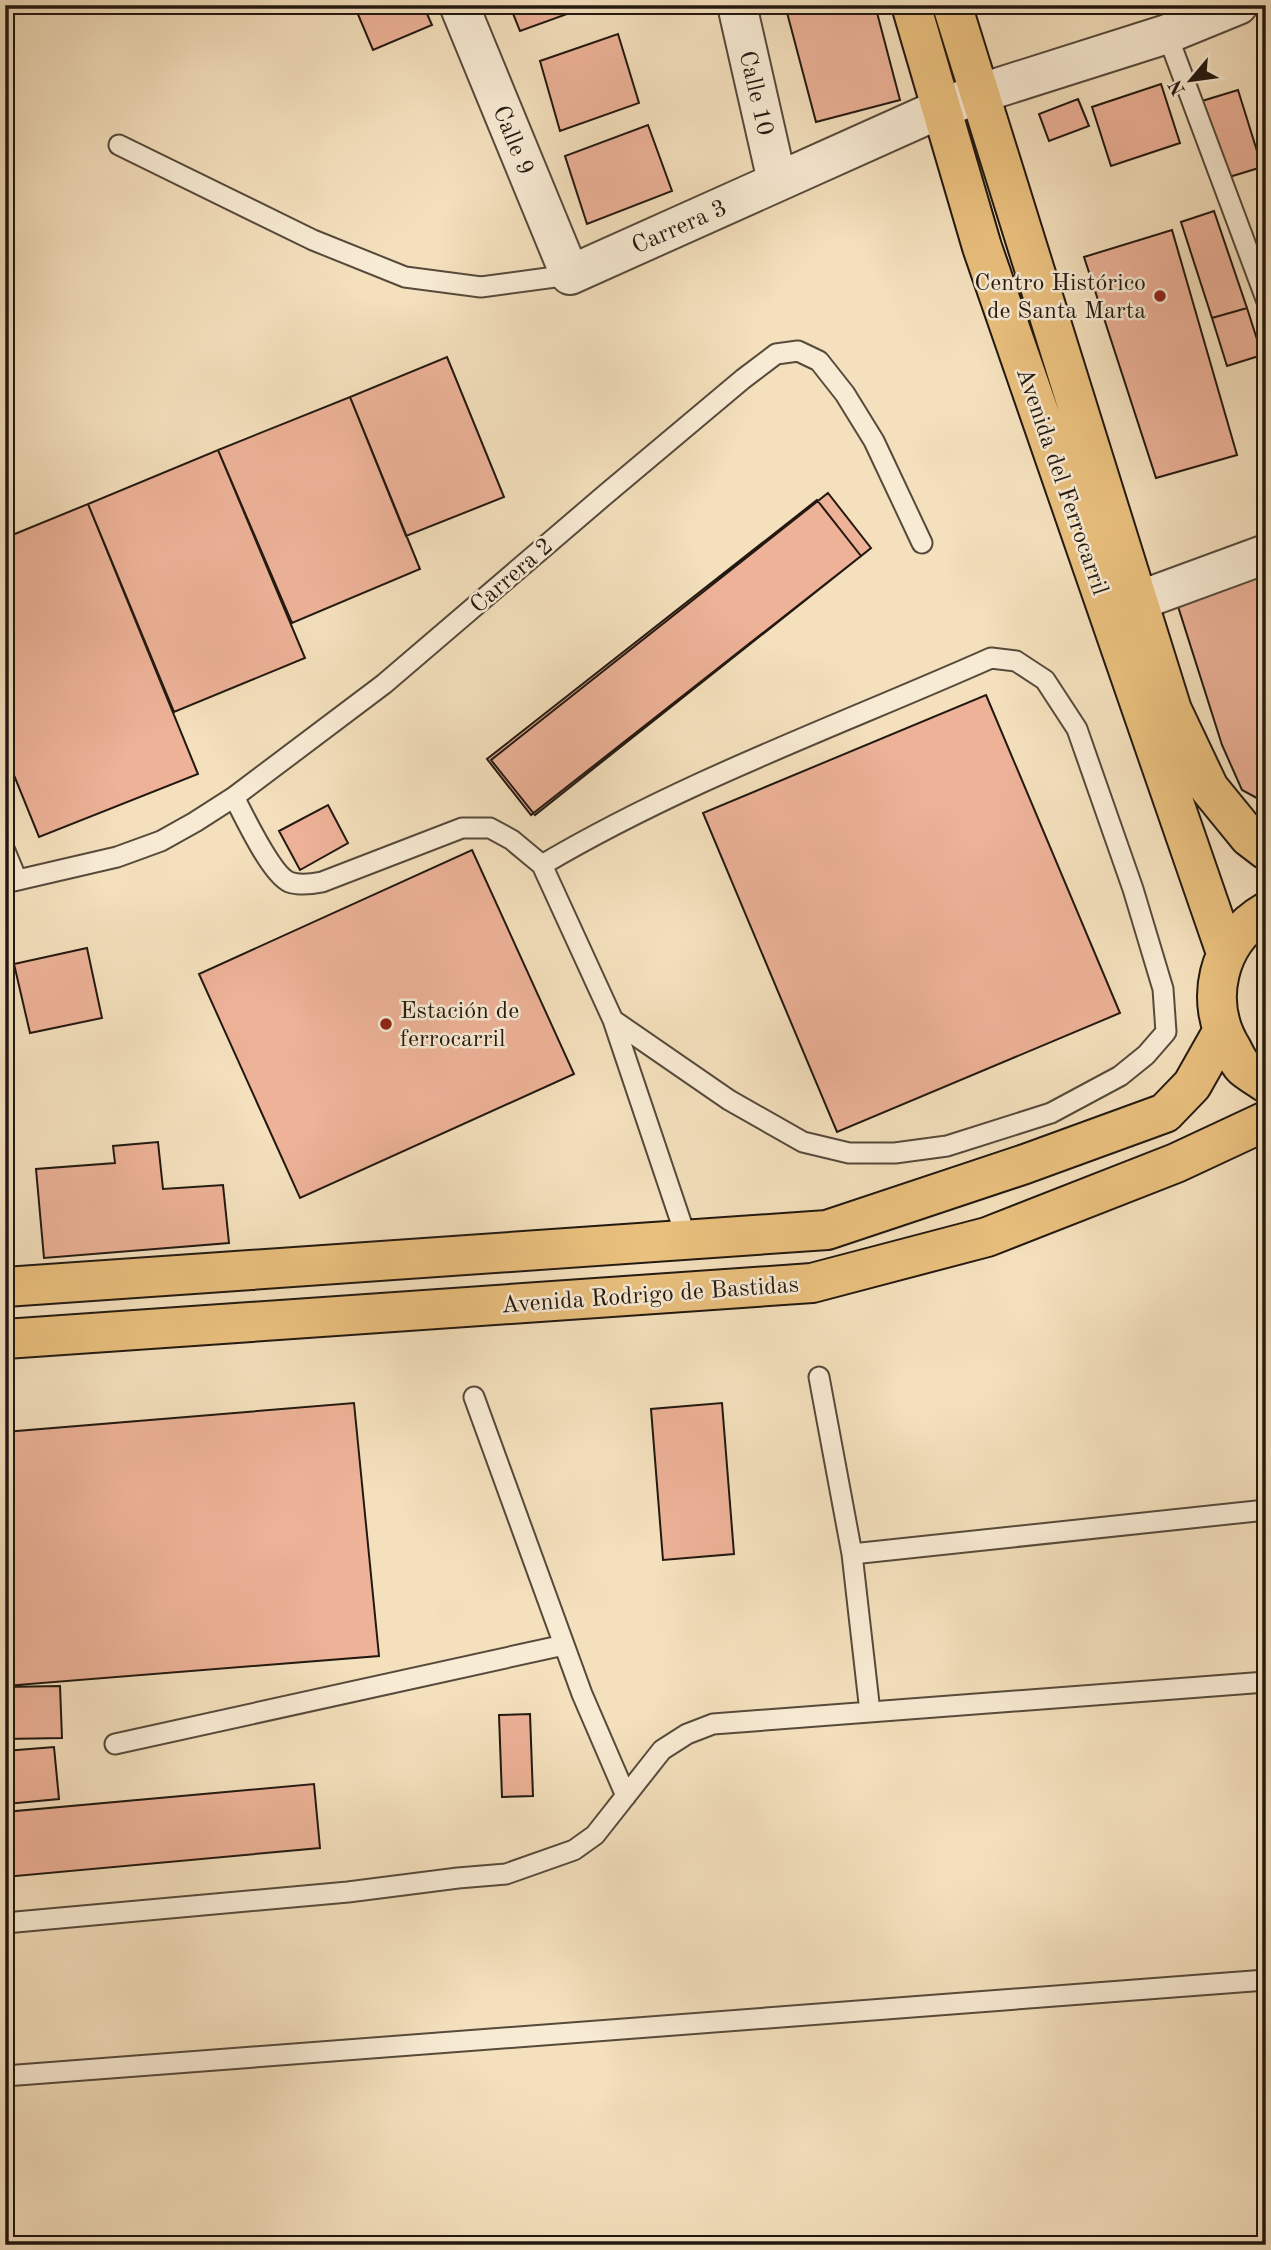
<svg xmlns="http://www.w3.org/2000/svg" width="1271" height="2250" font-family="'Old Standard TT',serif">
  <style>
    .building { fill: #edb298; stroke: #221810; stroke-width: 2 }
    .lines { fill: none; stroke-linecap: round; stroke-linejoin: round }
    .lane-casing { stroke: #564a3b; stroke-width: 23 }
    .street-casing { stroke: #564a3b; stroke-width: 42 }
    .primary-casing { stroke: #221810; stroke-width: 42 }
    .lane { stroke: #f8ebd4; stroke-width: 19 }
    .street { stroke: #f8ebd4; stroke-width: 38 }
    .primary { stroke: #eac07e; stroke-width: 38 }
    .poi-dot { fill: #8f2418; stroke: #f8ebd4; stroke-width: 2.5 }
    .labels { text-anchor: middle; stroke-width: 5; stroke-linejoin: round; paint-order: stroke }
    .street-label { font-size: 24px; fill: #221810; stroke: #f8ebd4 }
    .poi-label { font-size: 24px; fill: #221810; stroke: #f8ebd4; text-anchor: end }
  </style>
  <rect width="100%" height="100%" fill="#f4e0bd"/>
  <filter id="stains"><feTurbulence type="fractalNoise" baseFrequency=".00286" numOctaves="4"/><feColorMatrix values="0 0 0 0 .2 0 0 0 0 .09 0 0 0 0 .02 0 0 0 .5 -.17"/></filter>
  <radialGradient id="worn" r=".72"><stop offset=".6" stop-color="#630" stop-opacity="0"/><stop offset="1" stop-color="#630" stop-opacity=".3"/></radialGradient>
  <path class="building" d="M354,5H423L432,25L373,50Z
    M513,5H567L570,13L520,31L510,6Z
    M785,5H875L900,100L816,122Z
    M618,34L639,103L560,131L540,61Z
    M1161,84L1180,143L1111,166L1092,107Z
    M1238,90L1262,167L1226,178L1202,101Z
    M1078,99L1089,126L1049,141L1039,114Z
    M648,125L672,191L587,224L565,156Z
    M1214,211L1247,308L1212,318L1181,222Z
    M1172,230L1237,455L1156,478L1084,257Z
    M1247,308L1262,355L1227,366L1212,318Z
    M447,357L504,497L406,536L350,397Z
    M350,397L420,569L292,623L218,450Z
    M218,450L305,658L174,712L88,504Z
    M828,493L871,548L535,815L491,760Z
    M817,500L861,556L531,815L487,759Z
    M88,504L198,774L39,837L5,753V538Z
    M1266,567V803L1242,790L1222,745L1176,600Z
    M986,695L1120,1013L837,1132L703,813Z
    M328,805L348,843L300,870L279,831Z
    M472,850L574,1074L300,1198L199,974Z
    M87,948L102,1018L30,1033L14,964Z
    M158,1142L163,1189L223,1185L229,1243L44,1258L36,1169L115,1163L113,1146Z
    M354,1403L379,1656L5,1686V1432Z
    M722,1403L734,1554L663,1560L651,1409Z
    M60,1686L62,1738L5,1739V1687Z
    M530,1714L533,1796L502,1797L499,1715Z
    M54,1747L59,1799L7,1804L5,1751Z
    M314,1784L320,1848L5,1877V1812Z"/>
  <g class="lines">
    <defs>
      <path id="lane" d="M1167,34L1266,299
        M119,145L313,240L405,277L481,287L570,275
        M234,797C244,816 271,874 289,882C300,886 312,884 322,882L462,828H490L512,840L542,865L613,1020L687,1240
        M5,851L17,880
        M542,865C684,781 840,725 991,658L1016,661L1045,680L1077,729L1133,889L1163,989L1166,1032L1146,1055L1120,1076L1051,1113L947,1146L895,1153H849L803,1142L729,1100L613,1020
        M5,883L117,857L161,841L195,822L234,797L384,684L606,494L743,379L776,354L798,351L819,361L845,394L874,441L922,543
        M819,1377L852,1554L870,1712
        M474,1397L582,1694L626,1796
        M852,1554L1266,1510
        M115,1744L564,1645
        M5,1923L348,1892L458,1878L506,1874L574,1850L595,1835L662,1750L687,1734L713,1724L1266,1682
        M5,2076L1266,1980"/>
      <path id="street" d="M459,5L570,275L942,108L978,94L1167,34L1238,5
        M737,5L777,181
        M1138,601L1266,554"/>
      <path id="primary" d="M911,5L982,247L1226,953
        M952,5L1172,710L1209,788L1249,837L1266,850
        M1266,912C1217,940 1203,1002 1232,1049C1235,1055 1239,1063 1243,1067C1250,1073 1259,1078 1266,1083
        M5,1287L827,1230L1025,1164L1165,1113L1192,1085L1222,1032
        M5,1339L812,1283L987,1237L1176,1163L1266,1121"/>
    </defs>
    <use href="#lane" class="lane-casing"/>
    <use href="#street" class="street-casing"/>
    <use href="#primary" class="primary-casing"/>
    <use href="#lane" class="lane"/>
    <use href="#street" class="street"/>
    <use href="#primary" class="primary"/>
  </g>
  <g class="poi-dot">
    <circle cx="1160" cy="296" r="7"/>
    <circle cx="386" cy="1024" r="7"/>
  </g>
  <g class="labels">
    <g class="street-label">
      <text transform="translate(757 93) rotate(77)" y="8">Calle 10</text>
      <text transform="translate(514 140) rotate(68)" y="8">Calle 9</text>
      <text transform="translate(679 226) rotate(-24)" y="8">Carrera 3</text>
      <text transform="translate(1063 481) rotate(71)" y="8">Avenida del Ferrocarril</text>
      <text transform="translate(511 575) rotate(-41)" y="8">Carrera 2</text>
      <text transform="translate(650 1294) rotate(-4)" y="8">Avenida Rodrigo de Bastidas</text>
    </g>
    <g class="poi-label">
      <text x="1146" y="290">Centro Histórico<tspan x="1146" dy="28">de Santa Marta</tspan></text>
      <text x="400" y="1018" text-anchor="start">Estación de<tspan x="400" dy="28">ferrocarril</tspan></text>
    </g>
  </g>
  <rect width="1271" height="2250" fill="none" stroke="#f4e0bd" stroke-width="28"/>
  <rect x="7" y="7" width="1257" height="2236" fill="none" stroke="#221810" stroke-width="3.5"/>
  <rect x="14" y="14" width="1243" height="2222" fill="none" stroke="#221810" stroke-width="2"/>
  <g transform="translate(1191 80) rotate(241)" stroke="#f8ebd4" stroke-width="5" paint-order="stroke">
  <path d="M0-5L12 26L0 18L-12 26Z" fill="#221810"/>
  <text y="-10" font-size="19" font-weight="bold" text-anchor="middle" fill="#221810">N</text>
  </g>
  <rect width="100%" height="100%" filter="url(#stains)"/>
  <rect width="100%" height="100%" fill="url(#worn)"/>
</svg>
